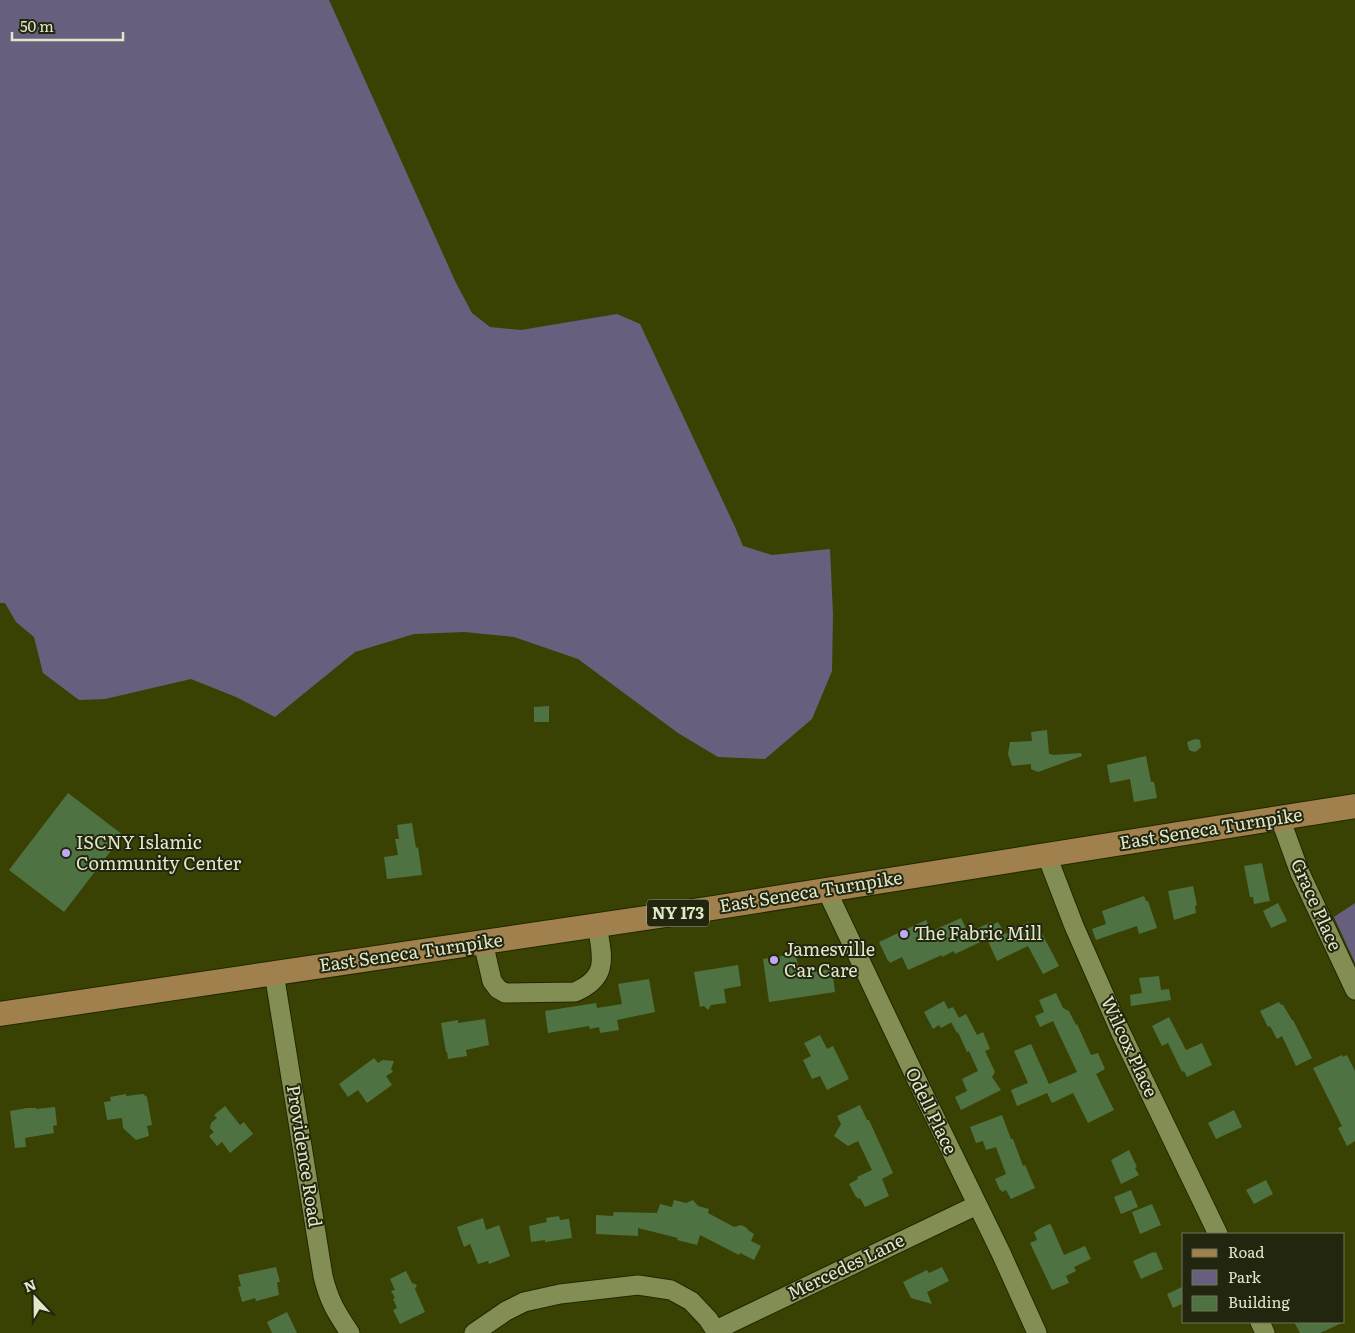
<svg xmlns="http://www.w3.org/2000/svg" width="1355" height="1333" font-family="Literata,serif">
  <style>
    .green { fill: #685f7e }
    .building { fill: #4f7243 }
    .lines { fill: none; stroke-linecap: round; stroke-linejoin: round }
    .minor-casing { stroke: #212700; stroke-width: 21 }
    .major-casing { stroke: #212700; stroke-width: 26 }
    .minor { stroke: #838e55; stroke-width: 19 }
    .major { stroke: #a0804d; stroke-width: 24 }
    .poi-dot { fill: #bfa8f4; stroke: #22260e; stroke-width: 2 }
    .labels { text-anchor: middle; stroke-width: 4; stroke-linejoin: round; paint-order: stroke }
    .shield { fill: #22260e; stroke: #a8ae92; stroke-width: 1 }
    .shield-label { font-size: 16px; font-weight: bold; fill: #e1e8ca }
    .street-label { font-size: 18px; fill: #e1e8ca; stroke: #22260e }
    .poi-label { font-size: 18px; fill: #e1e8ca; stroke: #22260e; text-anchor: start }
  </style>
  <rect width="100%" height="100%" fill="#394203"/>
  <path class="green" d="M0,0H329L456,283L472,313L490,327L521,330L617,314L640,324L735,527L743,546L772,555L830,549L833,614L832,671L812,719L765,759L718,757L678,733L578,659L514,637L464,632L414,634L355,652L275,717L236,697L191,679L105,699L79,700L43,673L34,637L16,622L5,603H0Z
    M1355,903V963L1334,917Z"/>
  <path class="building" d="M549,706V722H534V707Z
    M1047,730L1049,754H1051L1052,755L1081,753L1082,756L1038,772L1031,769V764L1012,766L1008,754L1010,742L1032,741L1031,732Z
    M1195,739L1200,740L1201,747L1197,751L1194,752L1189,750L1187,742Z
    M1146,756L1151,782H1154L1157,798L1134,802L1130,779L1110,783L1107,765Z
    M68,793L123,835L64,912L9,870Z
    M412,823L416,848L418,847L422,875L387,879L384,857L398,855L395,839H399L397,825Z
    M1262,863L1270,901L1254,904L1253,897H1250L1244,866Z
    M1193,886L1197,905L1195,906L1196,913L1174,920L1168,891Z
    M1144,896L1146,901H1148L1157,928L1139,934L1137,926L1096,940L1092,929L1106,924L1102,911Z
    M1278,903L1287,921L1271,928L1263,911Z
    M961,918L968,933L991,922L992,925L998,922L1005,934L1028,922L1031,927L1037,924L1059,966L1043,974L1028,946L997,961L987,939L955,954L954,951L942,957V955L908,970L902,957L890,963L889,961H888L879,942L926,920L932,931Z
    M796,954L798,967L805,966L806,973L832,969L835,992L769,1002L763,959Z
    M738,965L741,986L724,989L726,1003L711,1005L708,1010L704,1006L700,1007L694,972Z
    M1159,976L1161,990L1169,989L1171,1000L1131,1006L1130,995L1142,993L1139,978Z
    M649,979L655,1012L617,1020L619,1030L600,1033L599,1027L590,1029L589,1026L548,1033L545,1011L596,1003L597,1008L622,1004L618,984Z
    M1056,993L1063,1008L1069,1011L1076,1025L1077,1024L1091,1055L1098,1053L1105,1069L1096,1074L1114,1110L1088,1123L1073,1093L1052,1103L1047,1093L1017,1106L1011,1090L1028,1083L1014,1051L1031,1044L1049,1084L1077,1072L1053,1021L1040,1027L1035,1016L1044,1012L1039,1000Z
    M944,1001L948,1009L953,1007L959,1018L941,1028L939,1025L933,1029L924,1012Z
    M1279,1002L1280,1004L1283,1005L1292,1020H1293L1312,1058L1296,1066L1282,1036L1277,1039L1270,1026L1268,1027L1260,1011Z
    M966,1014L977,1035L983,1032L990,1049L985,1051L995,1072L992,1077L1001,1090L961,1110L955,1097L967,1091L962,1079L978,1071L969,1051L967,1052L958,1032L957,1033L951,1022Z
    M1169,1017L1186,1050L1202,1043L1212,1065L1187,1077L1184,1071L1182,1072L1168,1043L1162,1046L1152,1026Z
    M485,1019L489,1045L466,1050L467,1056L448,1059L447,1052H446L441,1023L458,1020V1023Z
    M820,1035L827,1049L833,1046L849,1079L827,1090L820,1076L812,1079L803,1060L811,1056L804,1043Z
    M1342,1055L1343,1057L1347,1055L1355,1071V1141L1347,1146L1338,1128L1342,1126L1313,1068Z
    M374,1058L378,1063L383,1060L394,1061L391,1069L393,1072L386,1076L392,1085L367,1103L358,1090L348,1097L339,1084Z
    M126,1094V1096L143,1094L147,1097L152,1125L147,1126L149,1136L136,1140L123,1128L122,1118L107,1120L104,1102L111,1101L110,1097Z
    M860,1105L867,1120H869L893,1173L882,1179L889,1196L865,1207L860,1198L858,1199L857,1197H856L849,1184L858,1179L857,1177L872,1170L858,1141L848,1146L834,1136L841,1124L837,1116Z
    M225,1106L240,1125L244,1122L253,1134L230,1153L222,1142L217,1146L209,1136L214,1132L210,1128L211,1123L217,1118L214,1115Z
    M55,1107L57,1125L53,1126L54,1133L25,1138L26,1147L15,1148L10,1111L27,1108H36V1109Z
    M1234,1110L1242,1127L1216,1139L1208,1123Z
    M1002,1115L1011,1139H1013L1023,1166L1025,1165L1035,1188L1011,1199L1006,1190L1002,1192L1001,1190H1000L995,1179L1006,1174L996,1147L986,1150L983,1141L976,1143L970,1127Z
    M1129,1150L1137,1167L1135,1168L1139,1175L1121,1184L1111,1160Z
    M1266,1180L1273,1194L1254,1204L1246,1190Z
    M1131,1190L1138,1207L1121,1214L1114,1197Z
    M674,1200L686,1203L693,1200L698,1206L709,1209L708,1213L734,1227L741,1225L747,1228L748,1230L754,1234L751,1241L761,1246L754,1260L740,1253L739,1255L700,1235L697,1245L677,1240L678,1238L638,1228V1236L596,1234V1215L613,1216L614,1212L657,1213L660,1204L672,1207Z
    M1152,1204L1161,1225L1140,1234L1132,1212Z
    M559,1216L560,1220L569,1219L572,1238L545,1242V1240L531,1242L529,1226L547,1222L546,1218Z
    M483,1218L486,1230L499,1225L510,1256L489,1264L488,1261L478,1264L470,1244L464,1247L457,1227Z
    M1049,1224L1051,1225L1064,1255L1085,1246L1091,1259L1074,1267L1076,1271L1066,1276L1069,1283L1052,1290L1030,1243L1037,1240L1034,1232L1037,1231V1230Z
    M1153,1252L1154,1253L1156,1252L1163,1269L1141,1279L1133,1261Z
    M276,1267L280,1282H277L279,1295L256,1301L255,1298L242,1302L238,1287L241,1286L238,1275Z
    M942,1267L949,1281L927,1292L932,1304L911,1298L903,1282L927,1270L929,1273Z
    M406,1271L412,1283L417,1285L415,1289L425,1312L400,1324L393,1310L397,1308L393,1299L395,1298L391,1291L395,1290L390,1279Z
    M1184,1286V1303L1173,1308L1167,1294Z
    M287,1312L297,1333H272L267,1322Z
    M1294,1322H1344L1320,1333H1300Z"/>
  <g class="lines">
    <defs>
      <path id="minor" d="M1280,818L1300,873L1355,990
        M1047,856L1074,926L1121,1033L1218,1234
        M826,889L925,1097L1001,1253L1037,1333
        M483,942L492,981L498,989L505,993L575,992C610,977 602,956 597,925
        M274,973L323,1276C329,1301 336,1312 350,1333
        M1260,1322L1265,1333
        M716,1330L977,1205
        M474,1333L506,1311L524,1302L560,1294L638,1285L671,1290L691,1301L708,1319L717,1333"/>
      <path id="major" d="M0,1014L713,908L1355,806"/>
    </defs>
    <use href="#minor" class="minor-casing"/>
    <use href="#major" class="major-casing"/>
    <use href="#minor" class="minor"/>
    <use href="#major" class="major"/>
  </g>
  <g class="poi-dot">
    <circle cx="66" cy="853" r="5"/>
    <circle cx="904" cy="934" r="5"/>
    <circle cx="774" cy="960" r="5"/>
  </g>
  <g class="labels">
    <rect class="shield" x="647" y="899.5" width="62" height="27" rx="4"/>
    <g class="shield-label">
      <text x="678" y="919">NY 173</text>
    </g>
    <g class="street-label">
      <text transform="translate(1211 829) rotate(-9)" y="6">East Seneca Turnpike</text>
      <text transform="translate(811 892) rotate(-9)" y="6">East Seneca Turnpike</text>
      <text transform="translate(1316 905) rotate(66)" y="6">Grace Place</text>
      <text transform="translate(411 953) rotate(-8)" y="6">East Seneca Turnpike</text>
      <text transform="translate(1129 1047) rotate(65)" y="6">Wilcox Place</text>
      <text transform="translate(931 1111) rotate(64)" y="6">Odell Place</text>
      <text transform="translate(304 1156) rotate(81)" y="6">Providence Road</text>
      <text transform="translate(846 1267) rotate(-26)" y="6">Mercedes Lane</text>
    </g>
    <g class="poi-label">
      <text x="76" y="849">ISCNY Islamic<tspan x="76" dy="21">Community Center</tspan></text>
      <text x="914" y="940">The Fabric Mill</text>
      <text x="784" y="956">Jamesville<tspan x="784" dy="21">Car Care</tspan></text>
    </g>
  </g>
  <rect x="1182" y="1233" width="162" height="90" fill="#22260e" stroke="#6e7459"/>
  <rect x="1192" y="1249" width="25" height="8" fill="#a0804d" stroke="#6e7459"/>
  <text x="1228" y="1258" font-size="15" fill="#e1e8ca">Road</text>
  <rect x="1192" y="1270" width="25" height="15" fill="#685f7e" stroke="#6e7459"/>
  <text x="1228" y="1283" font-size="15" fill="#e1e8ca">Park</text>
  <rect x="1192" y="1296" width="25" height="15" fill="#4f7243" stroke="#6e7459"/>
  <text x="1228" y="1308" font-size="15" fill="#e1e8ca">Building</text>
  <g transform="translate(35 1298) rotate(338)" stroke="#22260e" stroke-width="4" paint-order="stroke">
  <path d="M0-4L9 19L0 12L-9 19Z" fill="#e1e8ca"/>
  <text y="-8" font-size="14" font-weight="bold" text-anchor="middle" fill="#e1e8ca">N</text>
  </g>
  <path d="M12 32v8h111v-8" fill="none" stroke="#e1e8ca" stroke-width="2.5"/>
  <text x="20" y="32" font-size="15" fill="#e1e8ca" stroke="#22260e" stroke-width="4" paint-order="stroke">50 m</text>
</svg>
